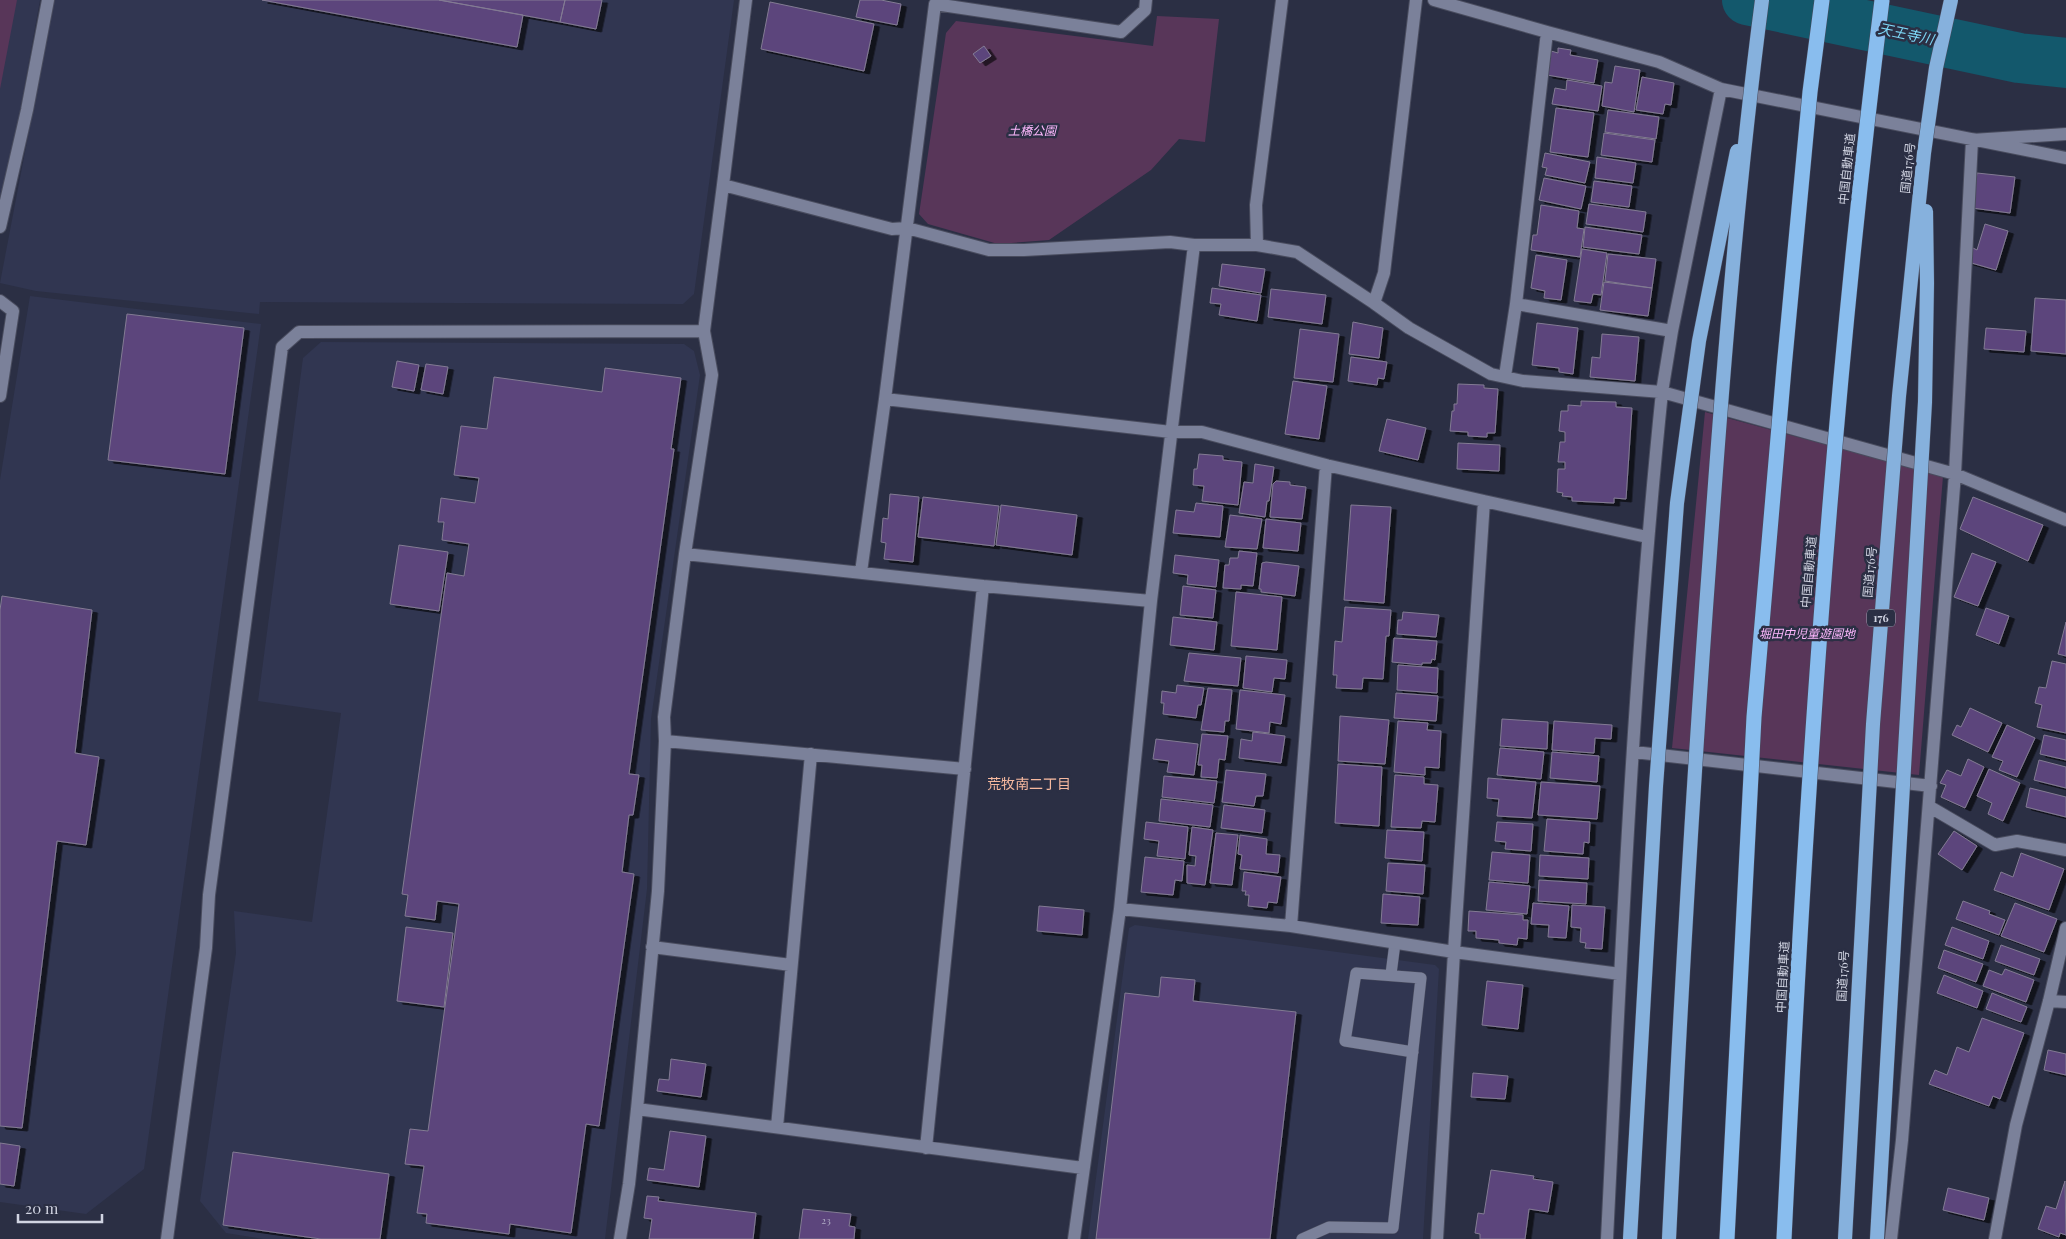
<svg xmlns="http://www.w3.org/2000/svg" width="2066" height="1239" font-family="'Playfair Display','Noto Sans JP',serif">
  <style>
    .built { fill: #313651 }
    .green { fill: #583659 }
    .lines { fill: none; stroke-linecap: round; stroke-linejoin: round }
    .river { stroke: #13586c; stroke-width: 50 }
    .building { fill: #5b457c; stroke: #837b93; filter: url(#shadow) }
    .service-casing { stroke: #494c5e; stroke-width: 12 }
    .minor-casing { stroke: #494c5e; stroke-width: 14 }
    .trunk-casing { stroke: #494c5e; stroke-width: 15 }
    .service { stroke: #7b819a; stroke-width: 11 }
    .minor { stroke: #7b819a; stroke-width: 12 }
    .trunk { stroke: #86b1dd; stroke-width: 14 }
    .trunk-bridge-casing { stroke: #494c5e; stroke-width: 15; stroke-linecap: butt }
    .motorway-bridge-casing { stroke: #494c5e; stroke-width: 16; stroke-linecap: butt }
    .trunk-bridge { stroke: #86b1dd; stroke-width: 14 }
    .motorway-bridge { stroke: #89bdee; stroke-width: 15 }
    .labels { text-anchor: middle; stroke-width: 5; stroke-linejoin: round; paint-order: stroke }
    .number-label { font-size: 10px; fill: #b4b0c8 }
    .shield { fill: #2b2f44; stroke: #9fa2b3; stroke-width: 1 }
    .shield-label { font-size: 11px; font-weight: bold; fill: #d1d4e2 }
    .park-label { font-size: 12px; font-style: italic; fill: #feb8fe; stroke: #2b2f44 }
    .street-label { font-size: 12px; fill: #d1d4e2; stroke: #2b2f44 }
    .water-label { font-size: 14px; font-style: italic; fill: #7dd7f6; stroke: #2b2f44 }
    .neighbourhood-label { font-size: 14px; fill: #f6b99f; stroke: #2b2f44 }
  </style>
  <defs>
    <filter id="shadow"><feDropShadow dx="5.5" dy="3" stdDeviation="0" flood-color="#0009"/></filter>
  </defs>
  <rect width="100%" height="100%" fill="#2b2f44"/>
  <path class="built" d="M0,0H40L10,168L0,204Z
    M54,0H734L694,294L683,304L260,302L259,314L36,291L0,283Z
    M30,296L261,324L144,1169L86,1214L0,1202V480Z
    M321,342L684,344L694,351L700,375L651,719L647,889L605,1239H263L226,1233L200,1201L236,953L234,911L312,922L341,713L258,701L303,358Z
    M1135,925L1435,965L1439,969L1423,1239H1088L1129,928Z"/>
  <path class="green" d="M0,0H17L0,89Z
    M1157,16L1219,19L1205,142L1179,139L1151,170L1049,240L998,244L928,224L919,214L946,33L956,21L1153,46Z
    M1705,412L1943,476L1919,775L1672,748Z"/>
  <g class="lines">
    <path class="river" d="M1747,0L2019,58L2066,63"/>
  </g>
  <path class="building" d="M262,0H439L523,15L517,47Z
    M439,0H565L560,22Z
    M565,0H602L596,29L560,22Z
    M860,0H881L901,4L897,25L856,17Z
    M770,2L874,24L864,71L761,49Z
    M984,46L991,56L980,63L973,54Z
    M1558,48L1571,50L1570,55L1598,60L1594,83L1547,75L1551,51L1558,53Z
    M1615,66L1640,70L1634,112L1602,106L1605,82L1612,83Z
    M1642,77L1674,83L1671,105L1665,104L1663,114L1636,110Z
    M1567,80L1602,86L1598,111L1552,104L1555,88L1566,90Z
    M1556,108L1594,113L1588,157L1550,152Z
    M1608,110L1659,117L1656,139L1605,132Z
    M1604,133L1655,140L1652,162L1601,155Z
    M1545,153L1590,162L1585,183L1545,175L1547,168L1542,167Z
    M1597,157L1636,163L1633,183L1595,178Z
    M1977,173L2015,177L2010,213L1972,208Z
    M1544,178L1586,186L1581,209L1539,200Z
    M1594,181L1632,186L1629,207L1591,202Z
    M1589,204L1646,212L1643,232L1586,224Z
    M1541,205L1579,211L1577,228L1584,229L1580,257L1531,250L1533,235H1537Z
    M1985,224L2008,231L1996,270L1968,262L1973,248L1977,250Z
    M1585,227L1642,235L1639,254L1583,247Z
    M1582,249L1607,253L1601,295L1593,294L1591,303L1574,301Z
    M1608,254L1656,259L1652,288L1605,281Z
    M1536,255L1567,260L1561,300L1544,298L1545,291L1531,288Z
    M1222,264L1265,269L1261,293L1219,286Z
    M1604,282L1652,288L1648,316L1600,310Z
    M1212,288L1261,295L1257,321L1219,315L1221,304L1210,303Z
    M1271,289L1326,295L1322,324L1268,317Z
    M2035,298L2066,300V354L2031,351Z
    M127,314L244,328L225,474L108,460Z
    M1353,322L1383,328L1379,358L1349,354Z
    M1537,323L1578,328L1573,374L1559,372V368L1532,365Z
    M1986,328L2026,331L2024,352L1984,349Z
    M1300,329L1339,334L1333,382L1294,378Z
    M1602,334L1639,337L1635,381L1590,377L1592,357L1600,358Z
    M1351,357L1387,362L1384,379L1378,378L1377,385L1348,381Z
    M397,361L419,365L414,391L392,387Z
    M426,364L448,367L443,394L421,390Z
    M605,368L681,378L671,449H674L629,774L639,775L633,815H629L622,872L634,874L599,1126L586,1124L571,1233L510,1224L509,1234L426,1223L427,1214L417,1213L424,1166L405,1164L410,1129L428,1131L459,904L437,901L435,920L405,916L408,895L402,894L447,573L464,576L469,544L442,540L444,522H438L441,498L475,503L479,478L454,475L461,426L487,429L494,377L602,392Z
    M1293,381L1327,386L1319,439L1285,434Z
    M1458,384L1484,385V388L1498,389L1495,433H1487V437L1468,436V432L1450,431L1452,411H1454V404H1457Z
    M1581,401L1616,402V407L1632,408L1626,499L1614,498V503L1572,501V497L1562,496L1563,493L1557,492L1558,469H1565V462H1558L1560,442H1565V432L1559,431L1561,411H1568V405L1581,406Z
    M1387,419L1426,428L1418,460L1379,451Z
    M1458,443L1500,445L1499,471L1457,469Z
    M1199,454L1223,456V460L1242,462L1238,505L1202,501L1204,486L1193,485L1194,469H1197Z
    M1255,464L1274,467L1269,501H1267L1265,517L1239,513L1244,482L1253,483Z
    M1276,481L1290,482V485L1306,487L1302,519L1270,517L1273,484Z
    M890,494L919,497L913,562L884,559L886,543L881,542L883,518L888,519Z
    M923,497L999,506L994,546L918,537Z
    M1973,497L2043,525L2028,561L1960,529Z
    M1196,503L1223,506L1220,537L1173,533L1176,510L1194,512Z
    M1001,505L1077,515L1072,555L996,545Z
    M1351,505L1391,507L1384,603L1344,600Z
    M1230,515L1262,519L1257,549L1225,547Z
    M1266,519L1301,523L1298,551L1263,548Z
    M399,545L448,552L439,611L390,604Z
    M1239,551L1257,553L1253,586L1241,585V589L1223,588L1225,565H1229L1230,558H1238Z
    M1972,553L1996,562L1978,606L1954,597Z
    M1175,555L1219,560L1216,587L1187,584L1188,575L1173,573Z
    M1266,562L1299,566L1295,596L1261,592V589H1259L1262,563Z
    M1183,586L1216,590L1213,618L1180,615Z
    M1236,592L1282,597L1277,650L1231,646Z
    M2,596L92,610L75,753L99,757L86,845L57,841L22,1128L0,1126V610Z
    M1345,607L1391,610L1389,636H1386L1383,679L1363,678L1362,689L1336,688L1337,675H1333L1335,641L1342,642Z
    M1986,608L2009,616L1999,644L1976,635Z
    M1403,612L1439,615L1436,637L1397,634L1398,620H1402Z
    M1173,617L1217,622L1214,650L1170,645Z
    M2066,622V656L2058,654Z
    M1394,638L1437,641L1435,660L1432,659L1431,663H1422V665L1392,662Z
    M1189,653L1241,658L1238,686L1184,681Z
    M1246,656L1287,660L1285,679L1274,678L1272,692L1243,688Z
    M2052,661L2066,664V733L2037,727L2042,705L2035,703L2039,687L2046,688Z
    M1398,665L1438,668L1437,693L1397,690Z
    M1177,685L1204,688L1201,705H1198L1196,718L1163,714L1164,703H1161L1162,691L1176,693Z
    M1208,688L1232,690L1229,721H1225L1224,732L1201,730Z
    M1240,690L1285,695L1281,724L1270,722L1269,733L1236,729Z
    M1396,693L1438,696L1436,721L1394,718Z
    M1970,708L2002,723L1988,752L1952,735L1957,725L1961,727Z
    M1340,716L1389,720L1385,764L1338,761Z
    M1502,719L1548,722L1547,749L1500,746Z
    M1398,721L1428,723L1427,730L1441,731L1439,768L1425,767V775L1394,772Z
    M1554,721L1612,725L1611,739L1595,738L1594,753L1552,750Z
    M2007,725L2035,738L2017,777L1999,770L2003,761L1992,757Z
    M1253,732L1285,736L1281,763L1239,758L1241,739L1252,741Z
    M1202,734L1228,736L1225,760L1219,759L1217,778L1201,777L1202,765H1198Z
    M2044,735L2066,740V760L2040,754Z
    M1156,739L1198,744L1194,775L1167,772L1169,761L1153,759Z
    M1500,748L1544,752L1541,779L1497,775Z
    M1552,752L1599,756L1597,782L1550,778Z
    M1968,759L1984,767L1965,808L1941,797L1946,785L1940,783L1947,770L1961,776Z
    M2039,760L2066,767V788L2034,780Z
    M1338,764L1382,767L1379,826L1335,823Z
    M1989,769L2020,783L2003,821L1988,814L1992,803L1977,796Z
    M1226,770L1266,774L1263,796H1256L1254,806L1222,802Z
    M1395,775L1424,777V784L1438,785L1435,822L1422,821L1421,828L1391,827Z
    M1164,776L1217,781L1214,803L1162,797Z
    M1488,778L1536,782L1532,818L1497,816L1499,799L1487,798Z
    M1541,782L1600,786L1597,819L1538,815Z
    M2030,788L2066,797V817L2026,807Z
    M1161,799L1213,805L1210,827L1159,821Z
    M1224,805L1265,810L1262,833L1221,828Z
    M1547,819L1590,822L1589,843L1584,842L1583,854L1544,851Z
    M1146,822L1188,827L1185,859L1157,856L1159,841L1144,839Z
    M1497,822L1533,824L1531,851L1505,849L1506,842L1495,841Z
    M1192,827L1213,830L1205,885L1187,883V865L1195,866L1196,856L1189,855Z
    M1387,830L1424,832L1422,861L1385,858Z
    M1954,831L1977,846L1962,870L1938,854Z
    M1216,833L1238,835L1232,885L1210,883Z
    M1240,835L1267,839L1266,854L1280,855L1278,873L1240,869L1242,855L1238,854Z
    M1492,852L1530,855L1528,883L1489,880Z
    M2021,853L2064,869L2049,910L1994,890L2001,872L2013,877Z
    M1540,855L1589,858L1588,879L1539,876Z
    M1145,857L1184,861L1182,881L1175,880L1173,895L1141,892Z
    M1388,863L1425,865L1423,894L1386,891Z
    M1244,872L1281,877L1277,903L1268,902L1267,908L1248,906L1249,895H1245L1246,891H1242Z
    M1539,880L1587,883L1586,904L1538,901Z
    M1489,882L1530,886L1527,914L1486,910Z
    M1383,894L1420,897L1418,925L1381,923Z
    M1963,901L1990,911L1989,914L2005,920L1999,935L1956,919Z
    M1533,903L1569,906L1566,938L1548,937L1549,925L1531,924Z
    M2015,903L2057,919L2044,952L2001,936Z
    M1572,905L1605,907L1602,949L1585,948L1586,943L1580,942L1581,928L1571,927Z
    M1039,906L1084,910L1082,935L1037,931Z
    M1469,911L1523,915V920H1528L1527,939L1518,938L1517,945L1499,943V940L1476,938V931H1468Z
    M406,927L453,933L444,1007L397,1001Z
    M1952,927L1989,941L1983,959L1945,945Z
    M2001,945L2040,959L2034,975L1995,961Z
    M1944,950L1983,964L1976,982L1938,968Z
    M2005,969L2034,980L2026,1002L1983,986L1989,970L2002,975Z
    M1944,975L1983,991L1977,1008L1937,993Z
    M1161,977L1195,980L1193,1001L1296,1012L1270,1239H1096L1125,993L1159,997Z
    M1487,981L1523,985L1518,1029L1482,1025Z
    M1992,993L2027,1007L2021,1022L1986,1009Z
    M1982,1018L2024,1033L2000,1099L1993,1096L1989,1106L1929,1084L1935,1070L1947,1075L1957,1047L1969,1052Z
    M2048,1050L2066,1054V1075L2044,1070Z
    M671,1059L706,1064L701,1097L657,1091L659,1079L669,1080Z
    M1473,1073L1508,1076L1505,1099L1471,1097Z
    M670,1131L706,1136L699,1187L647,1180L649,1168L664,1170Z
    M0,1143L20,1146L14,1186L0,1184Z
    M233,1152L389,1174L380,1239H321L223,1225Z
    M1491,1170L1534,1176L1533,1179L1553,1182L1548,1212L1529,1209L1525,1239H1480V1234L1475,1233L1478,1213L1484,1214Z
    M2065,1181L2066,1235L2060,1233L2059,1237L2038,1229L2046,1206L2056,1209Z
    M1948,1188L1989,1198L1984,1220L1943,1210Z
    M647,1196L659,1197L658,1201L756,1213L753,1239H649L652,1219L644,1218Z
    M803,1209L851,1214L849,1226L855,1227L854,1239H799Z"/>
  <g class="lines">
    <defs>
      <path id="service" d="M1391,974L1395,943
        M1302,1239L1329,1227L1393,1228L1421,978L1356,973L1345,1041L1413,1052"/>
      <path id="minor" d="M1416,0L1384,273L1374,303L1409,328L1491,374L1523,381L1662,392C1633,673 1621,957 1607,1239
        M1434,0L1547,32L1516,304L1505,376
        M1547,32L1659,62L1721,89L1672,331L1662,392L1955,474L2066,520
        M1721,89L2066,158
        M723,185L746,0
        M0,227L27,110L48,0
        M1257,245L1297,252L1374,303
        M0,301L13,311L0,396
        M1516,304L1672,331
        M885,399L1171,432H1202L1326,465L1484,501
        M685,554L983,586
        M861,572L885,399L935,4L1121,32L1145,10L1146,0
        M1634,752L1931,786
        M965,769L665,741L664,717L685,554L712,375L704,331L723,185L892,229L907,228L989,250H1024L1170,242L1194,245H1257L1256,205L1282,0
        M1930,807L1995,845L2017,841L2066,850
        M1120,909L1291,926L1454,952L1484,501L1647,537
        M1291,926L1326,465
        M652,947L791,965
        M2049,1001L2066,1002
        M637,1109L658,891L665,741
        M777,1127L811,754
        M926,1148L983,586L1151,601
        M167,1239L206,948L209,895L282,347L299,332L704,331
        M620,1239L629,1184L637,1109L1083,1168
        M1074,1239L1120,909L1151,601L1194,245
        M1437,1239L1454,952L1620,974
        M1891,1239L1902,1140L1955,474L1972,140L2066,134
        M1995,1239L2016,1125L2049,1001L2066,928"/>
      <path id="trunk" d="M1877,1239L1878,1221"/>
    </defs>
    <use href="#service" class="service-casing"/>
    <use href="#minor" class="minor-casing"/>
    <use href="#trunk" class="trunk-casing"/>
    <use href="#service" class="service"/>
    <use href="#minor" class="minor"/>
    <use href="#trunk" class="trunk"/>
    <defs>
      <path id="trunk-bridge" d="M1878,1221L1925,402L1927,283L1926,211
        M1630,1239L1656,786L1677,503L1699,341L1737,151
        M1669,1239C1680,1010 1693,782 1710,553C1723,369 1738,184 1762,0
        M1845,1239L1873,724L1899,396L1924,153L1936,68L1951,0"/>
      <path id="motorway-bridge" d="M1727,1239L1754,717L1784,368L1810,92L1822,0
        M1784,1239C1804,825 1830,411 1882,0"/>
    </defs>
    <use href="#trunk-bridge" class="trunk-bridge-casing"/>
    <use href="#motorway-bridge" class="motorway-bridge-casing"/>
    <use href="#trunk-bridge" class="trunk-bridge"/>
    <use href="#motorway-bridge" class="motorway-bridge"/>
  </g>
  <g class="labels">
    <g class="number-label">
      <text x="826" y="1224">23</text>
    </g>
    <rect class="shield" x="1867" y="609.5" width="28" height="17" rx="4"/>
    <g class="shield-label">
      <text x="1881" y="622">176</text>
    </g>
    <g class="park-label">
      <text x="1032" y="135">土橋公園</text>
      <text x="1807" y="638">堀田中児童遊園地</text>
    </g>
    <g class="street-label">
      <text transform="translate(1908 168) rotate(-84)" y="4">国道176号</text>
      <text transform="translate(1847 169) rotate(-84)" y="4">中国自動車道</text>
      <text transform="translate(1809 572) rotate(-85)" y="4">中国自動車道</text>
      <text transform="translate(1870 572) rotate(-85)" y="4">国道176号</text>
      <text transform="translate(1843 976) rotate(-87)" y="4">国道176号</text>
      <text transform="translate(1783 977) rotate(-87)" y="4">中国自動車道</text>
    </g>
    <g class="water-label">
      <text transform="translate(1906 34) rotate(12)" y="5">天王寺川</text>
    </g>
    <g class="neighbourhood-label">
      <text x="1029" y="789">荒牧南二丁目</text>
    </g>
  </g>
  <path d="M18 1214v8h84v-8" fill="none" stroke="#d1d4e2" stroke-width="2.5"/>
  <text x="25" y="1214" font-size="15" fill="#d1d4e2" stroke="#2b2f44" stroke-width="4" paint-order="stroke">20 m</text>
</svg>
